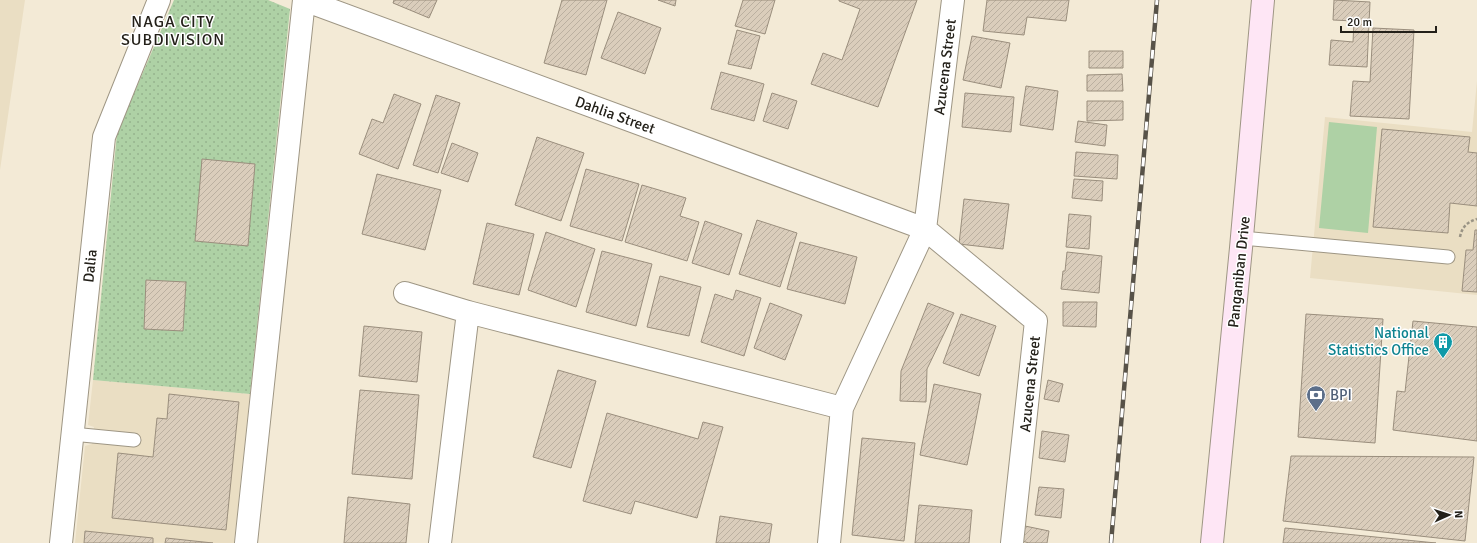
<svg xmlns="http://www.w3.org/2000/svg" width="1477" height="543" font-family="Signika,sans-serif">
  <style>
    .built { fill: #eadec3 }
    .grass { fill: url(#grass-dots) }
    .garden { fill: #aed1a5 }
    .building { fill: url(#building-hatch); stroke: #9a8e7d }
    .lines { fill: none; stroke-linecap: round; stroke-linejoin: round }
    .service-casing { stroke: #9e9684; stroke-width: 15 }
    .minor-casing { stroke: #9e9684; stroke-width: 24 }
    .secondary-casing { stroke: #9e9684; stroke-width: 24 }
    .path { stroke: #999384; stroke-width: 2.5; stroke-dasharray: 3 2; stroke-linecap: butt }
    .service { stroke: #fff; stroke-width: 13 }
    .minor { stroke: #fff; stroke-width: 22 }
    .secondary { stroke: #fee6f5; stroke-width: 22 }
    .rail-casing { stroke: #575248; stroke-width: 4.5 }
    .rail { stroke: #fff; stroke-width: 3; stroke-dasharray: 9; stroke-linecap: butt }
    .labels { text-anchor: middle; stroke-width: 3; stroke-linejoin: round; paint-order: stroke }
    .street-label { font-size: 15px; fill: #232019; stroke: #fff }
    .culture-label { font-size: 15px; fill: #0d838f; stroke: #fff; text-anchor: end }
    .service-label { font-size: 15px; fill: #4e5e75; stroke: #fff; text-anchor: start }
    .neighbourhood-label { font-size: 16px; letter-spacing: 1px; fill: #232019; stroke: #fff }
  </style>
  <defs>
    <pattern id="grass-dots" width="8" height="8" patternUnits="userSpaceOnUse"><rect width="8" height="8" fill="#aed1a5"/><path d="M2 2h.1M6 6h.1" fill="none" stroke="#95b38d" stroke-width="1.8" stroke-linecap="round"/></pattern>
    <pattern id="building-hatch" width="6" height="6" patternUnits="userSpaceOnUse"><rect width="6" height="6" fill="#dacdbb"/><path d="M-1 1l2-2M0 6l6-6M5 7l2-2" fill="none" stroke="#bbb0a0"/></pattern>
  </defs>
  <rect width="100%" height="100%" fill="#f3ead6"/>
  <path class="built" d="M0,0H25L0,170Z
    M1477,81V295L1310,278L1325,117L1472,132Z
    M93,380L250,394L234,543H75L85,446L92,444L94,427L88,425Z"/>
  <path class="grass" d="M174,0H268L290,9L250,394L93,380L117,133Z"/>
  <path class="garden" d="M1329,122L1377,127L1368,233L1319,228Z"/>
  <path class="building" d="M394,0H437L429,18L393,3Z
    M562,0H607L586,75L544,63Z
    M658,0H676L675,6Z
    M743,0H775L765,34L735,26Z
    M839,0H917L878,107L811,84L823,53L842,60L860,9L839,1Z
    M987,0H1069L1066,21L1027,17L1024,35L983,31Z
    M1334,0L1370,2L1367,67L1329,65L1331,40L1353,42L1354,21L1333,20Z
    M618,12L661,28L645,74L601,58Z
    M1373,28L1414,30L1409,119L1350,116L1353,81L1370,82Z
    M737,30L760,36L751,69L728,64Z
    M972,36L1010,43L1001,88L963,80Z
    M1089,51H1123V68H1089Z
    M721,72L764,84L754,121L711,109Z
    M1122,74L1123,91H1087V75Z
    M1026,86L1058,91L1053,130L1020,125Z
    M772,93L797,101L788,129L763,121Z
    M965,93L1014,97L1011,132L962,127Z
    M394,94L421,104L398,169L359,154L372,119L383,123Z
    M436,95L460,103L438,173L413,165Z
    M1087,101H1123V120L1087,121Z
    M1078,121L1107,125L1105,146L1075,142Z
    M1382,129L1470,137L1468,152L1477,153V206L1450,203L1448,233L1373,227Z
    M537,137L584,153L561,221L515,205Z
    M452,143L478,153L468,182L441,173Z
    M1076,152L1118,155L1117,179L1074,176Z
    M202,159L255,164L248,246L195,241Z
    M586,169L639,184L622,241L570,226Z
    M377,174L441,190L425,250L362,234Z
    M1074,179L1103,181L1102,201L1072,198Z
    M642,185L686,198L680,216L699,222L687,261L625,242Z
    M964,199L1009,204L1003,249L959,244Z
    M1069,214L1091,216L1089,249L1066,247Z
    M757,220L797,233L780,287L739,274Z
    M705,221L742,234L729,275L692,263Z
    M487,223L534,234L519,295L473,284Z
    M1475,230H1477V292L1462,291L1466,250H1473Z
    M546,232L595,249L576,307L528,290Z
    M800,242L857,257L845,304L787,289Z
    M602,251L652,264L636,326L586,312Z
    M1067,252L1102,256L1099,293L1061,289L1063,271H1065Z
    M660,276L701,287L689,336L647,327Z
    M146,280L186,282L183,331L144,329Z
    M736,290L761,298L744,356L701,342L715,294L733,300Z
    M1063,302H1097L1096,327L1063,326Z
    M770,303L802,315L785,360L754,348Z
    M928,303L954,313L927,369L926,402L900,401L901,371Z
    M961,314L996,326L979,376L943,363Z
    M1306,314L1383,319L1375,443L1298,437Z
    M1413,321L1477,327V441L1393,430L1397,391L1405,392Z
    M364,326L422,332L417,382L359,376Z
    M558,370L596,381L571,468L533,457Z
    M1048,380L1063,384L1059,402L1044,399Z
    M934,384L981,394L967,465L920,455Z
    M360,390L419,395L412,479L352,474Z
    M169,394L239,402L226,530L112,518L118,453L153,457L157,418L167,419Z
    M607,413L698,439L703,422L723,427L697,518L635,501L631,514L583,501Z
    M1042,431L1069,435L1065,462L1039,458Z
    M862,438L915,443L904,541L852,535Z
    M1291,456L1474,457L1465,541L1283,521Z
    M1039,487L1064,489L1061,518L1035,515Z
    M348,497L410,504L406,543H344Z
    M919,505L972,510L969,543H915Z
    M720,516L772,524L769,543H716Z
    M1025,526L1049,531L1047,543H1029L1022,541Z
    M1285,528L1436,543H1283Z
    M85,531L153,538V543H84Z
    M166,538L213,543H165Z"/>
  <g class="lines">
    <defs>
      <path id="service" d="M1242,238L1448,257
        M72,434L134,440"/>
      <path id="minor" d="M304,0L925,229L1036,321L1012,543
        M405,293L468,312L842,408
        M61,543L104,137L159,0
        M246,543L304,0
        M440,543L468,312
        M829,543L842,408L925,229L953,0"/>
      <path id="secondary" d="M1212,543L1241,248L1263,0"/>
    </defs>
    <use href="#service" class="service-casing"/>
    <use href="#minor" class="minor-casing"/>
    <use href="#secondary" class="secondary-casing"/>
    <path class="path" d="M1460,237C1462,227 1467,222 1477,219"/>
    <use href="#service" class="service"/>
    <use href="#minor" class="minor"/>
    <use href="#secondary" class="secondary"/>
    <defs>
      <path id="rail" d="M1111,543L1157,0"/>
    </defs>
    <use href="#rail" class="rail-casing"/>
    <use href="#rail" class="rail"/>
  </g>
  <defs>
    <symbol id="building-pin" viewBox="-11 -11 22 30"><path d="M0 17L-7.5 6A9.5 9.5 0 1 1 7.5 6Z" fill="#0f9aa8" stroke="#fff"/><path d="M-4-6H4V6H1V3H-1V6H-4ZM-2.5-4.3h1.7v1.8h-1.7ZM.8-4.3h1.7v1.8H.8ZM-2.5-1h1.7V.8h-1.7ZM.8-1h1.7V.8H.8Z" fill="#fff"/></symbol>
    <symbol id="bank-pin" viewBox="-11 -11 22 30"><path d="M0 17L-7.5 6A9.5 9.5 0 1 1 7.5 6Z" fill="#5c6f8a" stroke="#fff"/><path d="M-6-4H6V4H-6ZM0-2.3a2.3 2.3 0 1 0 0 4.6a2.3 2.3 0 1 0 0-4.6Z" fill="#fff"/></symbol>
  </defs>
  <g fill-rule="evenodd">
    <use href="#building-pin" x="1432" y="331" width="22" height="30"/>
    <use href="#bank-pin" x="1305" y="384" width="22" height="30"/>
  </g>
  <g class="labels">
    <g class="street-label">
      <text transform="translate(945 67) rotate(-83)" y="5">Azucena Street</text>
      <text transform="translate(615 115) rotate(20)" y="5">Dahlia Street</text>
      <text transform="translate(90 266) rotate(-84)" y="5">Dalia</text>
      <text transform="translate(1239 272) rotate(-84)" y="5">Panganiban Drive</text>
      <text transform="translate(1030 384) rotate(-84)" y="5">Azucena Street</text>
    </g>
    <g class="culture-label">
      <text x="1429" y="338">National<tspan x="1429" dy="17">Statistics Office</tspan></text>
    </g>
    <g class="service-label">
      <text x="1330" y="400">BPI</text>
    </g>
    <g class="neighbourhood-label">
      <text x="173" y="27">NAGA CITY<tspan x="173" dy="18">SUBDIVISION</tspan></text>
    </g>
  </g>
  <g transform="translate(1449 515) rotate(87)" stroke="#ffffff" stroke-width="3" paint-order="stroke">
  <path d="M0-3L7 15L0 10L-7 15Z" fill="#232019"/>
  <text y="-6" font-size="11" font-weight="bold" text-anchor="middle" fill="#232019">N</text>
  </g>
  <path d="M1341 26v6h95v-6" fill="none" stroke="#232019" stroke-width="2"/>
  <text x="1347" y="26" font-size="12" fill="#232019" stroke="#ffffff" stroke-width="3" paint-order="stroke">20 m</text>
</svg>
